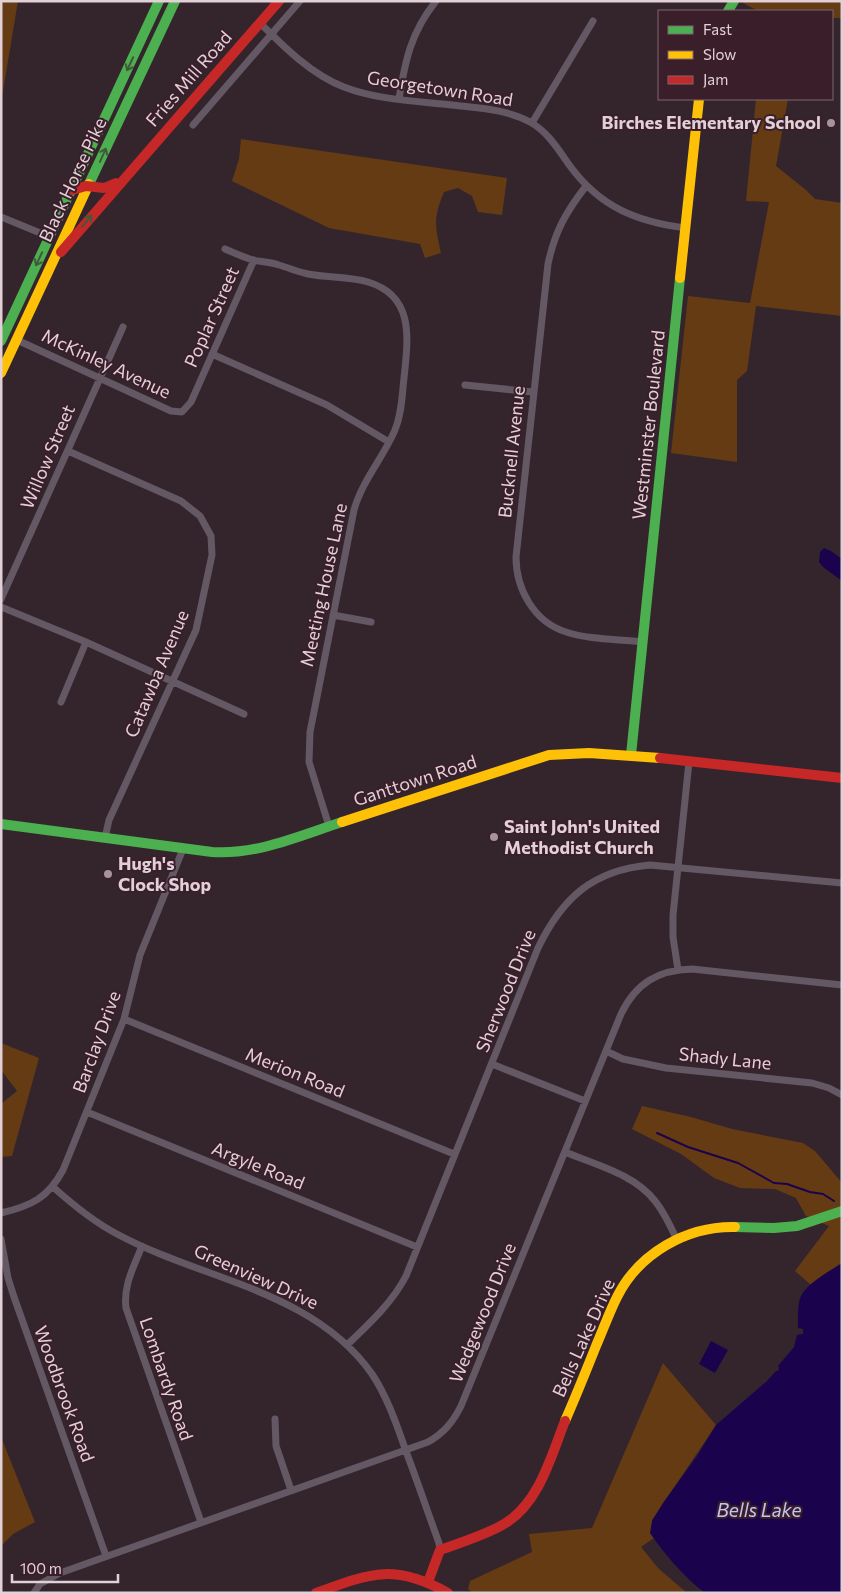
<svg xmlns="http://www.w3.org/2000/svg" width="843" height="1594" font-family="Commissioner,sans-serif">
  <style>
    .green { fill: #653b13 }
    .water { fill: #1a034c }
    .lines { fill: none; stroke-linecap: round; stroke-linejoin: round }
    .stream { stroke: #1a034c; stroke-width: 2 }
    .street { stroke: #635863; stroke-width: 7 }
    .fast { stroke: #4caf50; stroke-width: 10 }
    .slow { stroke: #ffc107; stroke-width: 10 }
    .jam { stroke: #c62828; stroke-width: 10 }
    .oneway { stroke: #41593a }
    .poi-dot { fill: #a5949b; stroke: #3a1f2b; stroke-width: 2 }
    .labels { text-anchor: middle; stroke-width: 4; stroke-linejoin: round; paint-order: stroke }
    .street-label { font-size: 18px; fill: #e2d0d7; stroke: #3a1f2b }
    .poi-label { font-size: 18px; font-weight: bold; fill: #e2d0d7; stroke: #3a1f2b; text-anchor: start }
    .water-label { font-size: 19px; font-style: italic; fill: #c2c4f2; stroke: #3a1f2b }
  </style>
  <rect width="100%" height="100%" fill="#34252c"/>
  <path class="green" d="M1,1H18L1,103Z
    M745,1H842V18H832V11H758L743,3Z
    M756,99H788L776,166L806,190L815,199L842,203V316L756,306L747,371L737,380V462L671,453L688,296L750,303L769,202L746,201Z
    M241,139L507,178L502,215L478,212L472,196L458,188L444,192C433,218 435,226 441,253L425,258L420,244L329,228L232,181L239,159Z
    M1,1043L39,1058L12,1156L1,1157V1104L17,1091L1,1070Z
    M642,1106L691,1117L732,1129L803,1143L815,1151L842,1183V1263L811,1285L795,1271L829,1226L806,1216L796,1198L775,1189L740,1188L714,1178L681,1154L632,1129Z
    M663,1363L716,1425L652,1520L654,1538L641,1547L658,1568L687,1593H473L468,1589L470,1581L532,1552L529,1534L592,1528Z
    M1,1437L35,1522L13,1534L1,1546Z"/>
  <path class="water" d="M824,548L831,551L842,559V581L823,567L819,562L820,552Z
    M842,1263V1593H705C683,1576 666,1556 650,1533L652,1521L663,1503L697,1456L716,1425L767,1381L776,1371H778L779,1368L778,1366L794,1347L797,1335L803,1334V1329L798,1328C798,1318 797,1305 801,1296C807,1283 830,1271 842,1263Z
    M711,1341L728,1350L715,1373L699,1364Z"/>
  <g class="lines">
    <path class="stream" d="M657,1133L688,1147L738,1163L774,1183L787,1184L810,1192L823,1194L834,1201
      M584,1593H596"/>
    <path class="street" d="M260,23C284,47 312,75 344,87C377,100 417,101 452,105C478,108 506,109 530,122C548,132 558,149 570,166C600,207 637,222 686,228
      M399,99C405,61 411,32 436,1
      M532,123L593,21
      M193,125L300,1
      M586,186C566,212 555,231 548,264L516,557C516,589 534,622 566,632C590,640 618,639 643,642
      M1,217L50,237
      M225,249C234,253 243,257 253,260C262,262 271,262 279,265C289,268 298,272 308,274C328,278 349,276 368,282C415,296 408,339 404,378C402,395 402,413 395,430C383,458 362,481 354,510L310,732L309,762L329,826
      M17,340L171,411L182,412L191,402L254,260
      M212,354L327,405L389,442
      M465,385L533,392
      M68,451L181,501L200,516L211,536L212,555L196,630L109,820L105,838
      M1,599L123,327
      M1,607L86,642L244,714
      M333,615L371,622
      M61,702L86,642
      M678,970L673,937V915L689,762
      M124,1019L454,1154
      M606,1051L623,1059L666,1068L812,1083L829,1088L842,1095
      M492,1064L585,1101
      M87,1112L417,1247
      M565,1152C596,1165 634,1174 655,1201C664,1212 670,1225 676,1238
      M53,1187C72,1204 94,1222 117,1234C202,1280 313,1290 372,1374C388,1398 397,1426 407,1454C418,1483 428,1513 439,1543L440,1550
      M1,1213C31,1206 48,1198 63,1170L124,1019L140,955L183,849
      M1,1239L8,1278L14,1297L106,1556
      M142,1246C134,1266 123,1286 126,1308L201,1522
      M347,1345C369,1324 392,1303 406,1276L538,948C562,898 593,870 650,865L842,883
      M275,1419L276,1446L291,1490
      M34,1593L40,1584L60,1573L428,1442C444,1433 453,1422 461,1406L621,1014C636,983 658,970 692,969L842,985"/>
    <path class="fast" d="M728,11L734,1
      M89,184L175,1
      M1,341L159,1
      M631,755L680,278
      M1,824L212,852C257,855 299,836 342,822
      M735,1227L774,1228L797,1226L842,1211"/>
    <path class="slow" d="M680,278L699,99
      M1,373L89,184
      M342,822L549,755L589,753L660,758
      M565,1421C576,1396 586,1371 596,1346C603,1330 609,1313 617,1297C639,1253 687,1226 735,1227"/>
    <path class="jam" d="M72,190L86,186L104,188L116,183
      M61,252L279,1
      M660,758L842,778
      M428,1582L440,1550C461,1542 484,1536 504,1524C539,1504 551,1456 565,1421
      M316,1593C371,1573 394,1563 448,1593"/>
  </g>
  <defs><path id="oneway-shaft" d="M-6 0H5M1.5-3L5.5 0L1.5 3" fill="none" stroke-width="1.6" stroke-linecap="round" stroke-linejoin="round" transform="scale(1.25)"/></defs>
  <g class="oneway">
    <use href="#oneway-shaft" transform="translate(130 64) rotate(115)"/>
    <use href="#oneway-shaft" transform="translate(103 155) rotate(-66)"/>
    <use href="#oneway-shaft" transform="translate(87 221) rotate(-50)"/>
    <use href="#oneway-shaft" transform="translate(39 259) rotate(115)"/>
  </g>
  <g class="poi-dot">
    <circle cx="831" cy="123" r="5"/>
    <circle cx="494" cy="837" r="5"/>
    <circle cx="108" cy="874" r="5"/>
  </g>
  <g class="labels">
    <g class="street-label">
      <text transform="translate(189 79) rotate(-49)" y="6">Fries Mill Road</text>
      <text transform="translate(440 89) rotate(9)" y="6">Georgetown Road</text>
      <text transform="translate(73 180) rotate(-65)" y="6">Black Horse Pike</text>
      <text transform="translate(212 317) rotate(-66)" y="6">Poplar Street</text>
      <text transform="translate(106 364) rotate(25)" y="6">McKinley Avenue</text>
      <text transform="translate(649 425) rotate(-84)" y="6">Westminster Boulevard</text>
      <text transform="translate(512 452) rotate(-84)" y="6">Bucknell Avenue</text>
      <text transform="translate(48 457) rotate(-67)" y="6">Willow Street</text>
      <text transform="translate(324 585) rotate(-78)" y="6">Meeting House Lane</text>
      <text transform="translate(157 674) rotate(-67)" y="6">Catawba Avenue</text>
      <text transform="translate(415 781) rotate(-18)" y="6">Ganttown Road</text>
      <text transform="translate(506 991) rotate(-68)" y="6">Sherwood Drive</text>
      <text transform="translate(97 1042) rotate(-70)" y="6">Barclay Drive</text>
      <text transform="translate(725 1059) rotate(6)" y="6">Shady Lane</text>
      <text transform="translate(295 1073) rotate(22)" y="6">Merion Road</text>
      <text transform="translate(258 1166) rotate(22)" y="6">Argyle Road</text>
      <text transform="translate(256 1277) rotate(24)" y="6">Greenview Drive</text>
      <text transform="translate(483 1313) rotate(-68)" y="6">Wedgewood Drive</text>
      <text transform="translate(584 1338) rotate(-66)" y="6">Bells Lake Drive</text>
      <text transform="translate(166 1379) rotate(71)" y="6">Lombardy Road</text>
      <text transform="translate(64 1394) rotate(70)" y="6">Woodbrook Road</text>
    </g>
    <g class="poi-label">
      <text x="821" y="129" text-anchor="end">Birches Elementary School</text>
      <text x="504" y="833">Saint John's United<tspan x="504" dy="21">Methodist Church</tspan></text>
      <text x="118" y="870">Hugh's<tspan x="118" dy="21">Clock Shop</tspan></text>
    </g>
    <g class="water-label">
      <text x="759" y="1517">Bells Lake</text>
    </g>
  </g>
  <rect width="843" height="1594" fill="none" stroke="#e2d0d7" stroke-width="5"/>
  <rect x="658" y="10" width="175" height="90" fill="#3a1f2b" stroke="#7d6670"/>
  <rect x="668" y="26" width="25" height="8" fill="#4caf50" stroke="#7d6670"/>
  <text x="703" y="35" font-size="15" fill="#e2d0d7">Fast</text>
  <rect x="668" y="51" width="25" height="8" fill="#ffc107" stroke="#7d6670"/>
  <text x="703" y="60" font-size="15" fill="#e2d0d7">Slow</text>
  <rect x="668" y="76" width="25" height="8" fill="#c62828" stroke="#7d6670"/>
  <text x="703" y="85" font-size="15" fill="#e2d0d7">Jam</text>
  <path d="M12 1574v8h106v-8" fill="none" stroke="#e2d0d7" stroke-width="2.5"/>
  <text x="20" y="1574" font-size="15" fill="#e2d0d7" stroke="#3a1f2b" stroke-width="4" paint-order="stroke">100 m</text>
</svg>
